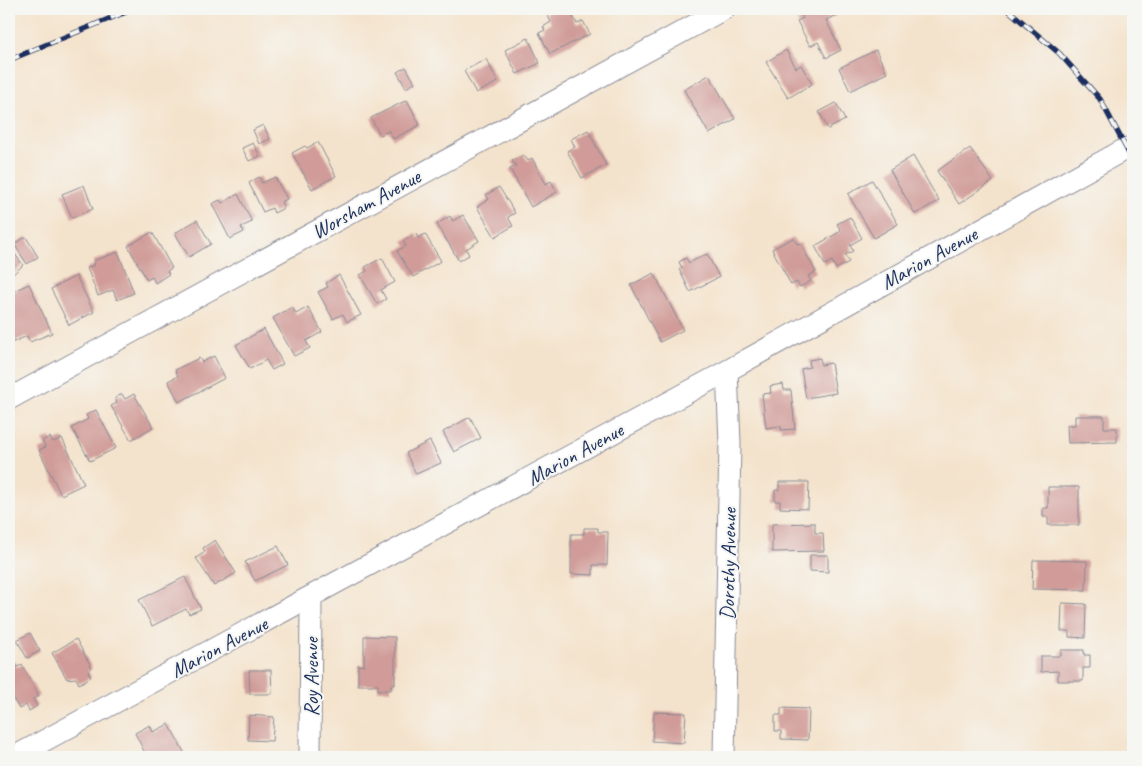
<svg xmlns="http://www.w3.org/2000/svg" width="1142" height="766" font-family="Caveat,sans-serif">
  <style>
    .building { fill: #d09b98 }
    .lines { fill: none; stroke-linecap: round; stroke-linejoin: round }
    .minor-casing { stroke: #888995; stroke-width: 23 }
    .minor { stroke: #fff; stroke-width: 21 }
    .rail-casing { stroke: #1b2f5e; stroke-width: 5.5 }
    .rail { stroke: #f6f6f2; stroke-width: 4; stroke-dasharray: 11; stroke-linecap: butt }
    .labels { text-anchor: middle; stroke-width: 4; stroke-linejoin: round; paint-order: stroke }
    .street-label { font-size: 21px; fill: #1b2f5e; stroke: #f6f6f2 }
  </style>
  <rect width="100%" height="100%" fill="#f6f6f2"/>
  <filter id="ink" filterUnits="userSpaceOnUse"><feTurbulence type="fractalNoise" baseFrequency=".02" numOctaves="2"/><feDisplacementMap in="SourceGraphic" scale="10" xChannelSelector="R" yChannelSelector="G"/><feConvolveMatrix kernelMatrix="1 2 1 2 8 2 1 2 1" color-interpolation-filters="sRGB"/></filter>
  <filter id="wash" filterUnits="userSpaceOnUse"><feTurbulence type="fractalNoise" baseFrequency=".0096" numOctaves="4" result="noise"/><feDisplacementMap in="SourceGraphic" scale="20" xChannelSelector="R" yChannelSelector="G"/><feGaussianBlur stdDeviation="1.12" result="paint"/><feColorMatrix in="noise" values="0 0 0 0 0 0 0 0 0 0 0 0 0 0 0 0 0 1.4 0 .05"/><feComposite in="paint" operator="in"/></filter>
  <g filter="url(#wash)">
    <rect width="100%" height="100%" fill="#f4e3cc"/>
    <g id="blocks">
      <path class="building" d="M552,9H569L577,24L583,21L590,34L550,54L539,33L545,30L543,27L551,22L546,12Z
        M802,9H814L816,11L820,9H833L837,15L826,20L841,50L826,58L818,42L810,46L797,21L803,18L799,10Z
        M528,38L540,63L517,74L505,50Z
        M786,50L796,68L801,65L812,84L788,98L766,62Z
        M876,50L887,73L850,91L839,68Z
        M486,59L498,82L476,93L464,71Z
        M406,67L415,83L406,88L397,72Z
        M709,75L735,119L709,134L684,90Z
        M407,100L420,125L393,139L389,131L380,135L371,118Z
        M836,103L845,120L828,129L819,112Z
        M263,125L270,139L259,144L253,130Z
        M588,130L606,165L582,178L567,151L575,147L571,139Z
        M318,142L336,176L312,189L292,153L305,146L307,148Z
        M253,143L260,156L249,161L242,148Z
        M970,148L993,181L959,204L937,171Z
        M524,155L528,161L532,158L546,184L551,181L557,192L531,207L510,169L516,166L512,161Z
        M913,156L939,201L915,214L890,170Z
        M259,177L262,183L275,177L287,199L281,202L284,208L274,213L272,208L263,212L249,183Z
        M872,180L898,224L874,238L848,194Z
        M84,185L93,209L72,218L62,194Z
        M499,187L515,213L508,217L513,226L495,237L477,207L489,199L486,195Z
        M238,194L252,222L241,227L244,232L230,239L212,204L220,200L222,203Z
        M463,215L479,241L466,249L469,255L459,261L437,224L450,216L453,221Z
        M850,217L862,238L850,245L853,251L845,255L849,262L836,269L832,261L825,265L815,246L841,231L837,224Z
        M197,220L211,244L189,257L175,233Z
        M152,232L172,268L167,271L169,274L155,283L152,277L147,280L128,246Z
        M416,234L418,238L425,234L441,261L413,277L397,251L406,246L403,241Z
        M26,237L38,257L27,264L14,244Z
        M793,238L797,244L800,243L816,272L808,276L811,281L800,287L797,282L791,285L772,249Z
        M11,249L23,265L12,275L9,271V251Z
        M118,252L134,293L117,300L113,290L98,296L87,268L94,265L93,261Z
        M707,254L719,277L690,292L679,269L682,268L679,262L686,258L689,263Z
        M382,258L395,282L381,290L386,299L377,304L360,275L367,271L365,267Z
        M654,273L683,330L660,342L631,285Z
        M339,275L361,315L347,322L343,314L333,319L318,292L328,287L326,283Z
        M76,276L94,312L69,325L51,289Z
        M29,284L52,333L30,342L27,336L9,344V321L12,320L9,312V293Z
        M292,307L296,314L308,307L322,332L306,341L310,348L294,356L273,318Z
        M264,329L283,364L272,370L266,360L250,369L236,345Z
        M214,356L225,378L179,402L168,381L178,376L175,370L199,358L202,362Z
        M820,358L821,365L831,363L836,393L806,398L801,369L810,367L809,360Z
        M783,384L784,390H791L795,429L781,430V426L766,428L762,394L771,393L770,386Z
        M122,394L125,399L134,394L153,427L131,440L111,406L117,403L115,398Z
        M96,410L116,448L90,461L72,428L88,419L86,415Z
        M1075,416H1104V428H1117V442L1068,443L1067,425H1075Z
        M470,417L481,438L454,452L443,432Z
        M50,437L53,442L62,438L84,484L61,495L39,450L46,447L42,441Z
        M430,441L441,463L416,474L406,453Z
        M779,482H809L808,509L780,508V501H775V490H779Z
        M1048,487H1079V525H1048V517H1043V508H1048Z
        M815,523V533H823L824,551L772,552V524Z
        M584,528H598V532H608L607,565H593V575L571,574V534H584Z
        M215,540L236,573L214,586L196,558L205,552L203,548Z
        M278,546L288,565L255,581L245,562Z
        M810,555H828V572L810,571Z
        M1033,560L1087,561L1086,590L1032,589Z
        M185,577L201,609L189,614L186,609L152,626L139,600Z
        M1062,603L1086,604L1085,638L1069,637V631H1061Z
        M30,633L40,651L27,658L17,640Z
        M364,636L395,637V685H391V690H378V685H358V665L364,666Z
        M76,639L92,668L88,671L91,677L79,684L76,678L67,679L52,653Z
        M1061,650H1084V655H1090V668H1083V681H1058V671L1041,672V656H1061Z
        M15,662L17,667L22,665L39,696L33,699L37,706L29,711L26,705L19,709L9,691V672L10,671L9,666Z
        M249,670H271L272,694H250Z
        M781,708L809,709L808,740L781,739V731H775V715H781Z
        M654,712L686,713L684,743L652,741Z
        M249,715L274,717L272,741L248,740Z
        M169,724L185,754L178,757H147L135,733L150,725L153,732Z"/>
    </g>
  </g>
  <g filter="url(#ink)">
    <use href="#blocks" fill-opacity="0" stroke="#888995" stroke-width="1"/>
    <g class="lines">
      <defs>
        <path id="minor" d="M9,399L724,9
          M14,757L727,371L1127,148L1133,147
          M310,757L311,597
          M724,757L730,443L727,371"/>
      </defs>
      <use href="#minor" class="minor-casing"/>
      <use href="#minor" class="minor"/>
      <defs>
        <path id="rail" d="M1007,9L1059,53L1100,99L1133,161
          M9,11L12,9
          M9,60L133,9"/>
      </defs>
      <use href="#rail" class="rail-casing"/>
      <use href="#rail" class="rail"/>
    </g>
  </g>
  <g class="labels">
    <g class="street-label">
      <text transform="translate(366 204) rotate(-29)" y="7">Worsham Avenue</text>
      <text transform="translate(929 258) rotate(-29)" y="7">Marion Avenue</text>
      <text transform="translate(575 454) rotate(-29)" y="7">Marion Avenue</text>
      <text transform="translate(728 564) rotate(-89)" y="7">Dorothy Avenue</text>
      <text transform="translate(219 647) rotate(-28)" y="7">Marion Avenue</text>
      <text transform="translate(311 677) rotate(-90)" y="7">Roy Avenue</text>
    </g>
  </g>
  <rect width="1142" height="766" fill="none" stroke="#f6f6f2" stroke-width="30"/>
</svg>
